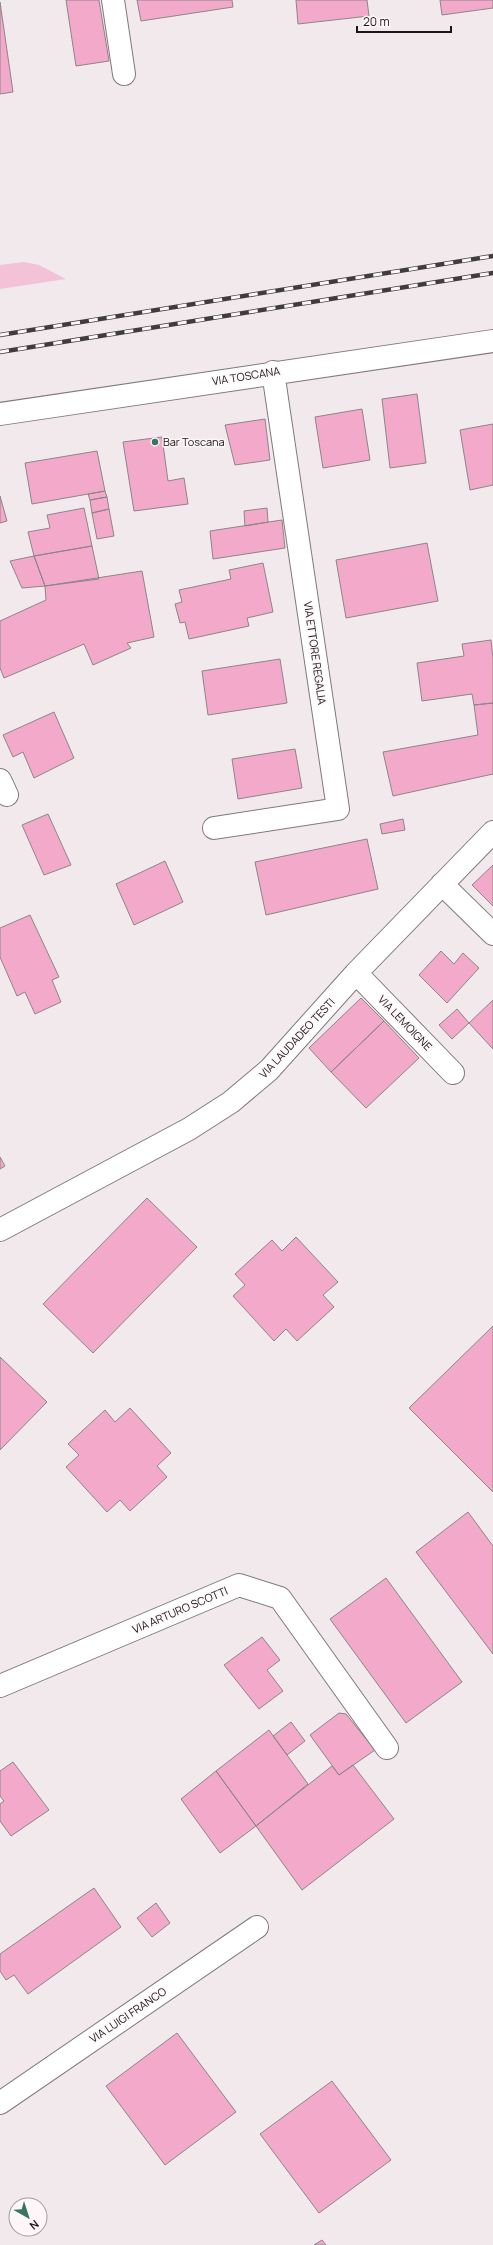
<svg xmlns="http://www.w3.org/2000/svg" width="493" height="2245" font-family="Manrope,sans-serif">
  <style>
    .green { fill: #f4c2d7 }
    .building { fill: #f3a9ca; stroke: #8d8588 }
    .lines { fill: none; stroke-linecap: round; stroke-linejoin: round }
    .minor-casing { stroke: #80797c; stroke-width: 24 }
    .minor { stroke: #fff; stroke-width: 22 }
    .rail-casing { stroke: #403c3e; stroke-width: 4.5 }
    .rail { stroke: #fef6f9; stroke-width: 3; stroke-dasharray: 9; stroke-linecap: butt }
    .poi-dot { fill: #377663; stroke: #fef6f9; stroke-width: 1.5 }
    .labels { text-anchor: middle; stroke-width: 3; stroke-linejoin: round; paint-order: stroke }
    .street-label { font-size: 11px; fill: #191617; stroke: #fef6f9 }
    .poi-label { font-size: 11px; fill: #191617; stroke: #fef6f9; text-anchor: start }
  </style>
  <rect width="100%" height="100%" fill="#f1e9ec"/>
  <path class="green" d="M24,262L39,265L66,279L0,289V265Z"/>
  <path class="building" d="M66,0H99L109,61L76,66Z
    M137,0H232L233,7L141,21Z
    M296,0H367L369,16L298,24Z
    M440,0H493V8L442,15Z
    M0,2L13,92L0,94Z
    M417,394L426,463L390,468L382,399Z
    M362,409L370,460L323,468L315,417Z
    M265,419L270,460L235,465L225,425Z
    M493,424V485L470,490L460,430Z
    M162,437L168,481L184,478L188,504L134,511L123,442Z
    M97,451L105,491L32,504L25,463Z
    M105,491L107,497L90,500L88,494Z
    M0,496L7,521L0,523Z
    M107,497L109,509L92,513L90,500Z
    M84,508L92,546L34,556L28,532L50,528L47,515Z
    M267,508L268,522L245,526L244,511Z
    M109,509L114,536L97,539L92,513Z
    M282,520L285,548L213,559L210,531Z
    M427,543L438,601L346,618L336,560Z
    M92,546L99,579L45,586L34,556Z
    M34,556L45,586L22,588L10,561Z
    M263,563L273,612L247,618L249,626L189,639L185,622L180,623L175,604L182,602L179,590L231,579L229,570Z
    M142,571L154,637L127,643L131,648L93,665L84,644L4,678L0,668V621L46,600L45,586Z
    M491,640L493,658V703L474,705L472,694L422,701L417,663L464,656L462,644Z
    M280,659L287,703L208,715L202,671Z
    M493,703V774L393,796L383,752L478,735L474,705Z
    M54,712L74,758L34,778L23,752L13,757L3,735Z
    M295,749L302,788L238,799L232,759Z
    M48,814L71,865L44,875L22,825Z
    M403,819L405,830L382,834L380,824Z
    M367,839L378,889L266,915L255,862Z
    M165,861L183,902L134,925L116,884Z
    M493,865V906L472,885Z
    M30,915L59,977L52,980L61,1002L35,1014L25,992L17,996L0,957V928Z
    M441,951L454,964L463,953L479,968L447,1003L419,975Z
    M361,998L384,1021L331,1072L309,1048Z
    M493,1000V1049L469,1023Z
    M457,1009L469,1023L452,1039L439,1025Z
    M384,1021L419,1058L366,1108L331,1072Z
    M0,1157L5,1166L0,1169Z
    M147,1198L197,1247L93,1353L43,1304Z
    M296,1237L338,1282L323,1295L334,1307L297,1341L286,1329L274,1341L233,1296L245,1285L235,1274L272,1240L282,1251Z
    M493,1326V1492L409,1408Z
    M0,1357L47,1402L0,1450Z
    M130,1408L171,1453L157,1466L167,1477L130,1511L120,1500L107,1512L66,1467L79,1455L68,1444L105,1410L115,1422Z
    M468,1512L493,1546V1654L416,1552Z
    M386,1578L462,1682L406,1723L330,1619Z
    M262,1637L280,1660L267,1670L283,1691L259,1709L224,1665Z
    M339,1713L346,1714L375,1750L339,1775L310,1735Z
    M291,1722L305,1741L287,1755L273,1736Z
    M269,1730L308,1784L256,1826L216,1771Z
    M13,1762L49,1810L11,1836L0,1821V1804L4,1801L0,1796V1771Z
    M353,1765L394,1819L302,1890L256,1826L332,1766L339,1775Z
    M216,1771L256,1826L220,1853L181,1799Z
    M94,1888L121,1927L28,1994L14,1975L6,1980L0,1971V1954Z
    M156,1903L170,1923L152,1937L137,1918Z
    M177,2033L236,2112L165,2165L106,2086Z
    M332,2081L391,2160L319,2213L260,2134Z
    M322,2240L326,2245H314Z"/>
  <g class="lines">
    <defs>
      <path id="minor" d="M113,0L124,74
        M0,414L493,341
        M0,780L7,795
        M214,828L338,809L273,372
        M442,884L493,934
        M356,973L453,1073
        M0,1230L189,1129L231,1102L269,1070L356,973L493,832
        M0,1686L239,1585L280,1598L387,1748
        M0,2103L257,1927"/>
    </defs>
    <use href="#minor" class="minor-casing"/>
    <use href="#minor" class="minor"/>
    <defs>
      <path id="rail" d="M0,335L493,256
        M0,352L493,273"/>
    </defs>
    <use href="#rail" class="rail-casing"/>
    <use href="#rail" class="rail"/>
  </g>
  <circle class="poi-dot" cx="155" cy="442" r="4"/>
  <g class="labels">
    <g class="street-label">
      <text transform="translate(246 376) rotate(-9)" y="4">VIA TOSCANA</text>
      <text transform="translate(315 653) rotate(82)" y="4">VIA ETTORE REGALIA</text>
      <text transform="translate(405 1023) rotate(46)" y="4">VIA LEMOIGNE</text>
      <text transform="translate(297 1038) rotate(-47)" y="4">VIA LAUDADEO TESTI</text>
      <text transform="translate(180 1610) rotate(-23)" y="4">VIA ARTURO SCOTTI</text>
      <text transform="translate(128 2015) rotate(-34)" y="4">VIA LUIGI FRANCO</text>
    </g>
    <g class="poi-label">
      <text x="163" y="446">Bar Toscana</text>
    </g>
  </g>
  <g transform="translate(28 2217) rotate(141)"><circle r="19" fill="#fef6f9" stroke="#a29c9f"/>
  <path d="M0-3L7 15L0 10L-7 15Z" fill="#377663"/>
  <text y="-6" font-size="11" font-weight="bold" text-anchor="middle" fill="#191617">N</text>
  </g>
  <path d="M357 26v6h94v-6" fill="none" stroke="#191617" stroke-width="2"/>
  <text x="363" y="26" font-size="12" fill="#191617" stroke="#fef6f9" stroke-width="3" paint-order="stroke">20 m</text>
</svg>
